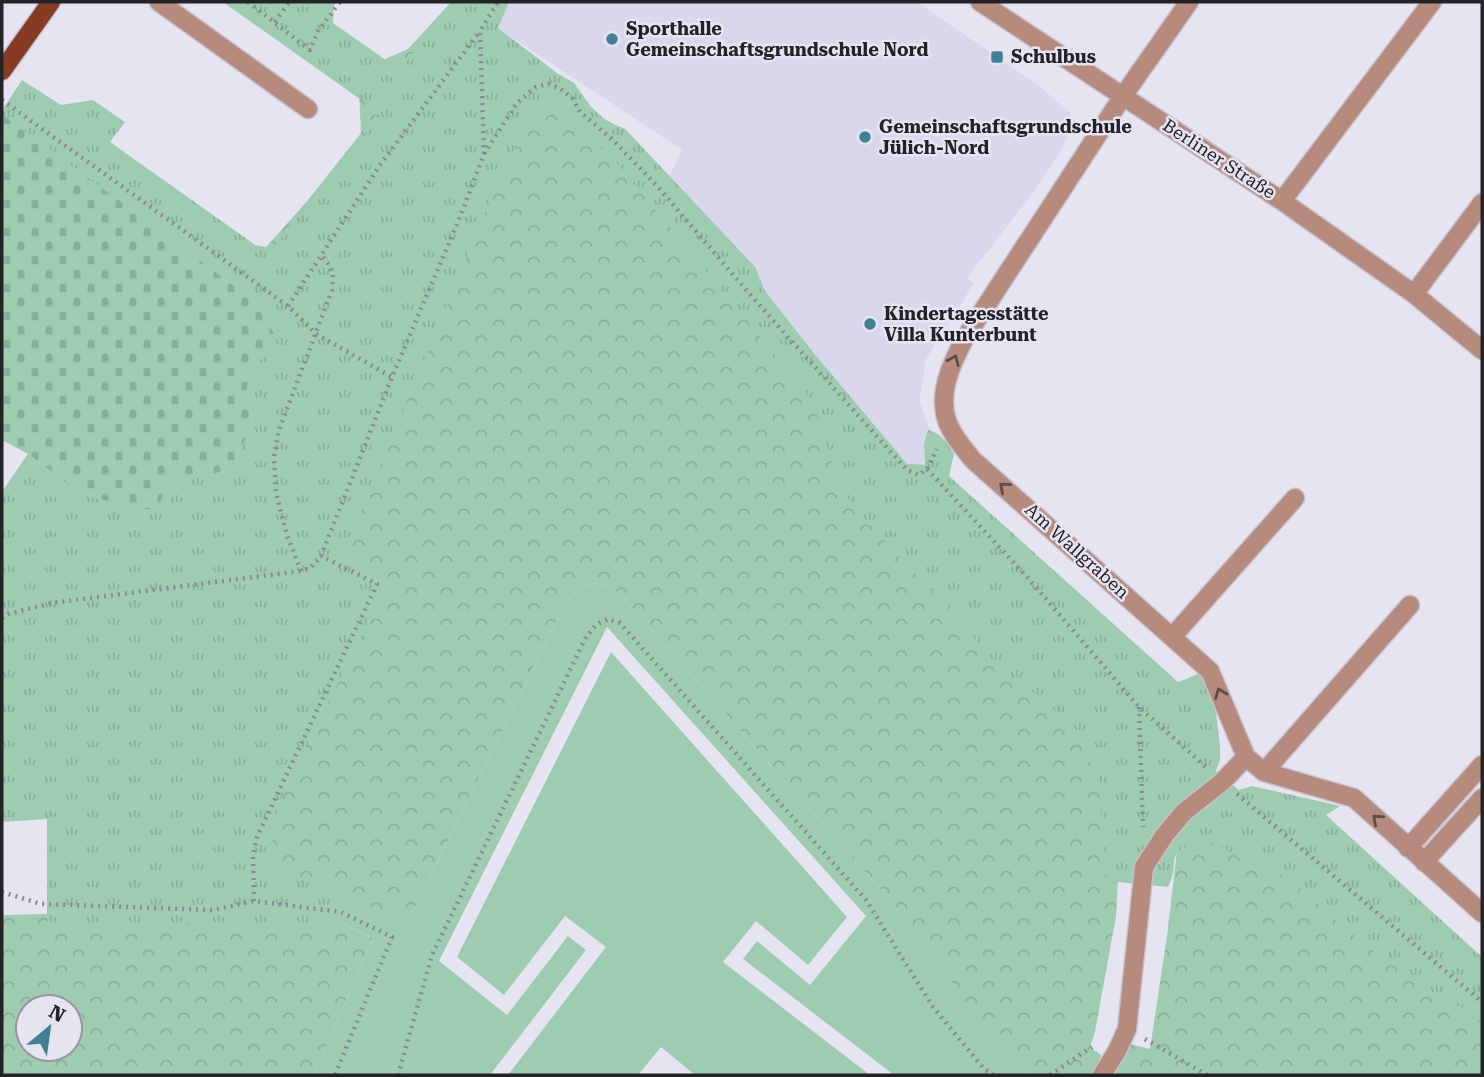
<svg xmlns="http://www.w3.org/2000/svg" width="1484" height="1077" font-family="'Roboto Serif',serif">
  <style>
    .built { fill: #dad7ec }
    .grass { fill: #9eccb1 }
    .forest { fill: url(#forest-crowns); fill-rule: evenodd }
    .cemetery { fill: url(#cemetery-stones) }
    .park { fill: url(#park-tufts) }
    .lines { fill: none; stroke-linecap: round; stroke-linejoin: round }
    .minor-casing { stroke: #c4c1cd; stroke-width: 21 }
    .major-casing { stroke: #c4c1cd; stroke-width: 21 }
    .path { stroke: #8b8993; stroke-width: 4.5; stroke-dasharray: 2 5; stroke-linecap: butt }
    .minor { stroke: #b68a7d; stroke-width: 18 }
    .major { stroke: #863b23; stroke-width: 18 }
    .oneway { stroke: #5e4c49 }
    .poi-dot { fill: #418094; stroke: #e7e4f2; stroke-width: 2.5 }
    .labels { text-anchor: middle; stroke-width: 5; stroke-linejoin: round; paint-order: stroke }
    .poi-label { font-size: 18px; font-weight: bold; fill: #232227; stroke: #e7e4f2; text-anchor: start }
    .street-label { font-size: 18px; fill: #232227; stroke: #e7e4f2 }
  </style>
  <defs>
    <pattern id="forest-crowns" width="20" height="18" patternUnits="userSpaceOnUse" patternTransform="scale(1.75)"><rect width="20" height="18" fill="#9eccb1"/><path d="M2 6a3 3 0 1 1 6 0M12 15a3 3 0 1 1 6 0" fill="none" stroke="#88af98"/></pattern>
    <pattern id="cemetery-stones" width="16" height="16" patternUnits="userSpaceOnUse" patternTransform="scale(1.75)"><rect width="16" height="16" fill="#9eccb1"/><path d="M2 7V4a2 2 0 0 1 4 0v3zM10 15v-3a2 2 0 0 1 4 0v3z" fill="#88af98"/></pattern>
    <pattern id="park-tufts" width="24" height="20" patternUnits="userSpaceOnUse" patternTransform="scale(1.75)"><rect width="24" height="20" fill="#9eccb1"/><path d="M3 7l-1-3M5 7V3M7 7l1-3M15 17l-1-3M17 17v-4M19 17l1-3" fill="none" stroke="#88af98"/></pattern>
  </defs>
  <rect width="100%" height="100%" fill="#e7e4f2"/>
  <path class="built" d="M509,2H917L1038,85L1070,113V127L1063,148L1038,186L967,278L974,283L925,361L924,377L919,400L928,425L932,431L928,430L924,444L925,465L907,464L816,356L765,291L755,267L669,176L682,150L498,28Z"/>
  <path class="grass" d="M598,583L618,592L895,906L1007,1055L1029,1075H894L743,959L757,941L810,985L866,916L607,627L439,961L507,1015L568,936L586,950L490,1075H314L373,938L337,921L347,899L409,919L566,602L579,587Z
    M611,652L847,917L808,965L756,921L723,962L870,1075H695L661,1047L638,1075H508L606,947L565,916L504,995L457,957Z"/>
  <path class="forest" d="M451,2H488L498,28L558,74L574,83L591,107L603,118L615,125L625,129L755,267L765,291L816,356L907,464L925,465L997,559L1121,822L1116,916L1095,1032L1090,1047L1101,1055L1097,1069L1114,1075H1029L1007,1056L895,906L618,592L598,583L579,587L566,602L409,919L347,900L337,921L373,938L314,1075H2V915L213,910L334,274L199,531L2,492L28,454L84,496L172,477L202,478L220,472L232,464L246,439L251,426L252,415L247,386L2,121L8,113L226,240L266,247L308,200L361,133L358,71L408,49ZM28,1007H70V1049H28Z
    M1199,809L1482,1008V1075H1115L1130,1044L1150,1049L1167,936L1180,825Z"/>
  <path class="cemetery" d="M2,114L251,298L274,333L247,386L252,415L251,426L246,439L232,464L220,472L202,478H172L156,512L84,496L28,454L2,440Z"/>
  <path class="park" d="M223,2H336L334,5L333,23L400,70L451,2H509L498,28L558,74L574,83L591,107L603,118L615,125L625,129L755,267L765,292L816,356L907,464L925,465L924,444L928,430C942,433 947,443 954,454L949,476L1178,682L1198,674C1201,676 1205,678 1208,681C1214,689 1222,749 1220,760C1219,764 1217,767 1216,771L1239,790L1252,786L1340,806L1326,815L1482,957V1025L1461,1007L1435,995L1365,945L1288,878L1267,866H1256L1215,845L1200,840C1161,855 1182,861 1168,887L1107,881L1098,778L1077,734L1061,716L1038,696L1010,676L986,654L944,597L909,568L853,505L840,486L817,415L806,392L614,160L591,138L567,119L556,107L546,106L535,111L524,129L500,177L344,554L390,578L271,819L275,873L333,888L347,899L337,921L322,930L305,925L249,924L240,927L191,922L146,934L47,931V819L2,822V492L28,454L84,496L156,511L172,477L202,478L220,472L232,464L246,439L251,426L252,415L247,386L274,333L251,298L2,114V110L22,80L61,105L93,100L125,122L110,142L268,254L381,114Z"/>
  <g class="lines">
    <defs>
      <path id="minor" d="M159,2L308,109
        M980,2L1282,201L1414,294L1482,350
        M1189,2L1123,96L965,338C951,364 935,398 950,428C956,440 965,450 973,460L1210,671L1246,757L1264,772L1354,798L1482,913
        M1282,201L1432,2
        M1414,294L1482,203
        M1172,637L1295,498
        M1264,772L1410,605
        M1408,848L1482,765
        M1424,862L1482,798
        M1102,1075L1117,1051L1127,1029L1144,867L1164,836L1184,812L1222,782L1246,757"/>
      <path id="major" d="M2,71L51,2"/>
    </defs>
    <use href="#minor" class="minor-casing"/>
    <use href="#major" class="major-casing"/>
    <path class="path" d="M248,2L310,50L318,31L340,2
      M275,22L289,2
      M2,100L288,306L316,334L392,377
      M484,154L517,103L536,87L549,84L561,89L573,99L580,112L613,140L657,186L754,299L907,470L919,475L927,469L937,449
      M288,306L380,165L480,31
      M927,469L1027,577L1139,707L1207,768
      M301,571L287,535L276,493L274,457L279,430L332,290C334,272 333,269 321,255
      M2,618L8,614L52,603L301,571L311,567L321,556L392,377L460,217L484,154L480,31L498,2
      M1139,707L1143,827
      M1237,794L1482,1002
      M2,892L41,904L213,910L254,901L341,912L392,937L335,1075
      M254,901L253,855L257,837L377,584L321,556
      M1145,1039L1207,1075
      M398,1075L432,955L586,637L596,625L608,619L620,623L866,900L933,1007L984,1069L994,1075
      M1050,1075L1092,1047"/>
    <use href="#minor" class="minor"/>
    <use href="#major" class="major"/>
  </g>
  <defs><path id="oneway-chevron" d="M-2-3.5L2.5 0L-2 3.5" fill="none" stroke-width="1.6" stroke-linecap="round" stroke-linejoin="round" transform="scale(1.75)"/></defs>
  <g class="oneway">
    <use href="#oneway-chevron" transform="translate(954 360) rotate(-66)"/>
    <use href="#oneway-chevron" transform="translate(1004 487) rotate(-139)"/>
    <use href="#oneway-chevron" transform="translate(1220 693) rotate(-112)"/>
    <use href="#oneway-chevron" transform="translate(1377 819) rotate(-138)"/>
  </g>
  <g class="poi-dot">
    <circle cx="612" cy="39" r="7"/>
    <rect x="990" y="50" width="14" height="14" rx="3.5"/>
    <circle cx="865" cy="137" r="7"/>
    <circle cx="870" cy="324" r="7"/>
  </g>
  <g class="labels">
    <g class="poi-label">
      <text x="626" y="35">Sporthalle<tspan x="626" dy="21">Gemeinschaftsgrundschule Nord</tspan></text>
      <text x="1011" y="63">Schulbus</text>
      <text x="879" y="133">Gemeinschaftsgrundschule<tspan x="879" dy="21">Jülich-Nord</tspan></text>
      <text x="884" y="320">Kindertagesstätte<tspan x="884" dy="21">Villa Kunterbunt</tspan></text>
    </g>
    <g class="street-label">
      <text transform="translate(1219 159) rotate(33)" y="6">Berliner Straße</text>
      <text transform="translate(1077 551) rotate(42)" y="6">Am Wallgraben</text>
    </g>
  </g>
  <rect width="1484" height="1077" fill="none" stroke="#232227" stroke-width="7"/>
  <g transform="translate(49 1028) rotate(29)"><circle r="33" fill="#e7e4f2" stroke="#9996a1" stroke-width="2"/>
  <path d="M0-5L12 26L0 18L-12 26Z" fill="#418094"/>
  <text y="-10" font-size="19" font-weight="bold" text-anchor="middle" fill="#232227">N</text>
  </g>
</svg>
